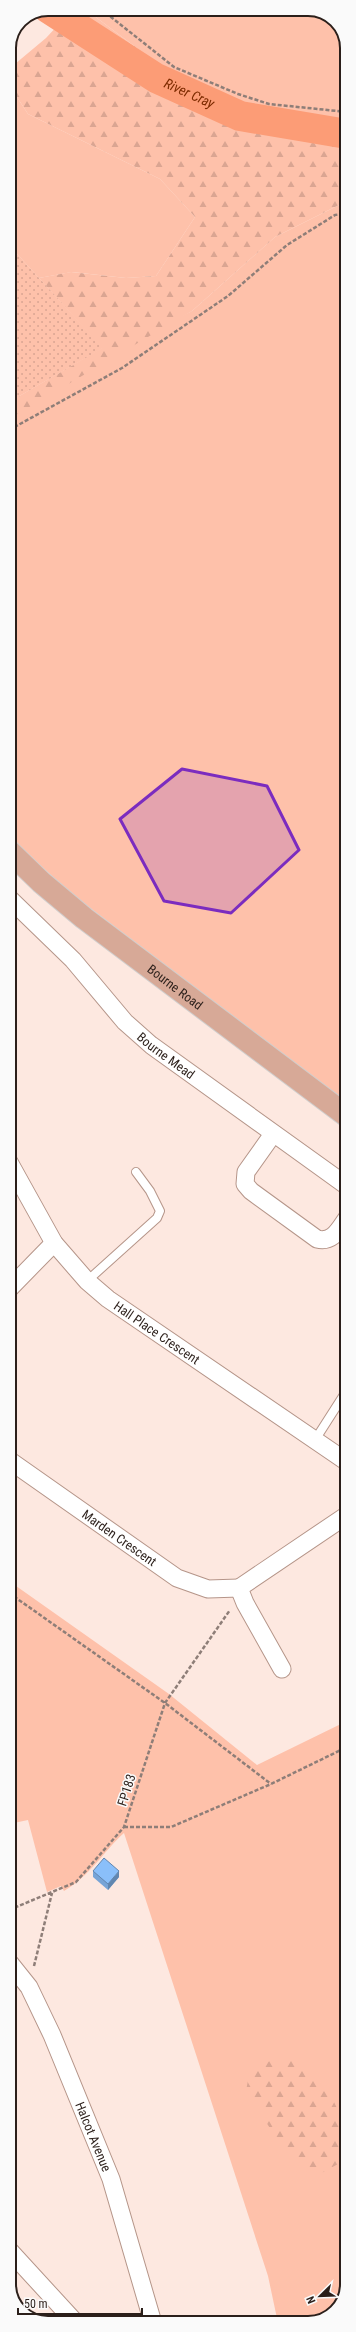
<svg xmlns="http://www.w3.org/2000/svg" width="356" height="2332" font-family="'Roboto Condensed',sans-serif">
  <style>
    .green { fill: #fec1aa }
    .forest { fill: url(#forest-firs) }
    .garden { fill: url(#garden-dots) }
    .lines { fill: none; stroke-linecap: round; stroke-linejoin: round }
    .river { stroke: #fc9c76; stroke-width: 30 }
    .lane-casing { stroke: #b59589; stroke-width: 10 }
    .street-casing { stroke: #b59589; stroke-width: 19 }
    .primary-casing { stroke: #d0cecd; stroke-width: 24 }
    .path { stroke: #8e7e78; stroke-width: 2.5; stroke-dasharray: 4 2; stroke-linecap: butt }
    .lane { stroke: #fff; stroke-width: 8 }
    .street { stroke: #fff; stroke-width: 17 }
    .primary { stroke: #d7a997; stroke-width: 22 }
    .wall { fill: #77a4d7 }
    .shaded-wall { fill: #6186af }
    .building { fill: #8abffa; stroke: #6186af }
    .marked { fill: #7b2cbf; fill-opacity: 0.2; stroke: #7b2cbf; stroke-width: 3; stroke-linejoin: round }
    .labels { text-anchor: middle; stroke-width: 3; stroke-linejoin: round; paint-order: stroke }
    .street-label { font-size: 13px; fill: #2b1f1a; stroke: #fafafa }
    .water-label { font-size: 14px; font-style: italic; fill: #7e2b00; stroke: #fafafa }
    .rim { fill: none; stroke: #2b1f1a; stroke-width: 2 }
  </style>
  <defs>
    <pattern id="forest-firs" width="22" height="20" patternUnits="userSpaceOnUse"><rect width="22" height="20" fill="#fec1aa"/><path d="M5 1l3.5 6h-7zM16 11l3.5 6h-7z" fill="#daa592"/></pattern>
    <pattern id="garden-dots" width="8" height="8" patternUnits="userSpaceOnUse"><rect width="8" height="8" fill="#fec1aa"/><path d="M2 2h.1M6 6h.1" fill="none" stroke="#daa592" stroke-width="1.8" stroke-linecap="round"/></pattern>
  </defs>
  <rect width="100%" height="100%" fill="#fde8e0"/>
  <path class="green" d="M85,9H313L336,21L347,43V121L279,113L216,93L162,67Z
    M9,85L28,114L160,179L195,217L156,276L126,278L72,272L39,278L9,245Z
    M347,201V1103L69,892L9,836V402L192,311L275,237Z
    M9,1581L169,1694L257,1765L347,1721V2284L337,2310L313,2323H278L268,2276L124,1833C103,1852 90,1876 64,1891L61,1886L47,1892L28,1820L9,1824Z"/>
  <path class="forest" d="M73,9H85L162,67L216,93L279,113L347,121V201L275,237L192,311L9,419V402L102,348L39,278L71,272L126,278L156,276L195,217L160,179L28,114L9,85V69L46,38Z
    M295,2057L334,2102L347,2129V2148L338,2164L318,2175L299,2166L277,2139L246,2091L249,2075L272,2059Z"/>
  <path class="garden" d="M9,245L103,348L9,402Z"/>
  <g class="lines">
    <path class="river" id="s1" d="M49,9L156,78L240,116L347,134"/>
    <defs>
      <path id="lane" d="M87,1281L157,1218L160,1211L150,1191L136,1172
        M315,1440L347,1390"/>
      <g id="street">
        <path id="s2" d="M9,898L73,960L125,1022L151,1045L347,1186"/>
        <path d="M273,1134L246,1172L245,1184L251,1191L317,1239C333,1243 339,1229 347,1218"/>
        <path id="s3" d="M9,1162L54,1243L87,1281L108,1299L347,1462"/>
        <path d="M9,1289L54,1243"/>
        <path id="s4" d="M9,1460L177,1578L208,1589L239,1588"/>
        <path d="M282,1669L245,1603L239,1588L347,1515"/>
        <path id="s5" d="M9,1962L29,1987L52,2035L111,2179L153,2323"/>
        <path d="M9,2250L76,2323"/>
      </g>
      <g id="primary">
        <path id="s6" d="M9,851L41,882L84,918L347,1116"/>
      </g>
    </defs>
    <use href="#lane" class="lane-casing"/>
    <use href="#street" class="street-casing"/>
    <use href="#primary" class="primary-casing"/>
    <path class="path" d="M101,9L174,67L238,94L269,104L347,112
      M9,430L122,368L228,296L287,245L335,215L347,213
      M9,1593L165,1703L271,1784
      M124,1827H171L271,1784L347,1747
      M9,1910L76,1882L124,1827L165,1703L230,1610
      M34,1966L52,1893"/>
    <use href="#lane" class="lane"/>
    <use href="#street" class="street"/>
    <use href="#primary" class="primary"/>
  </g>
  <path class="wall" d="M93,1871L119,1877L108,1890L93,1877Z"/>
  <path class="shaded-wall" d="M119,1871V1877L108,1890V1884Z"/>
  <path class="building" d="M104,1858L119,1871L108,1884L93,1871Z"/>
  <path class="marked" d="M182,769L267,786L299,850L231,913L164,901L120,819Z"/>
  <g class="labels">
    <g class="street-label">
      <text dy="5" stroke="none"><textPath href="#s6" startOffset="215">Bourne Road</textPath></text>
      <text dy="5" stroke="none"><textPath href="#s2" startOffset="223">Bourne Mead</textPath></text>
      <text dy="5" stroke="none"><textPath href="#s3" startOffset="230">Hall Place Crescent</textPath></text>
      <text dy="5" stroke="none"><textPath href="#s4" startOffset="135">Marden Crescent</textPath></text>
      <text transform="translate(126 1790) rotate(-72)" y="5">FP183</text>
      <text dy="5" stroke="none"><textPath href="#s5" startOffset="195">Halcot Avenue</textPath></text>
    </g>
    <g class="water-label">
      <text dy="5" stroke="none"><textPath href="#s1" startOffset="164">River Cray</textPath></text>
    </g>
  </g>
  <path d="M0 0H356V2332H0ZM48 16H308A32 32 0 0 1 340 48V2284A32 32 0 0 1 308 2316H48A32 32 0 0 1 16 2284V48A32 32 0 0 1 48 16Z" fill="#fafafa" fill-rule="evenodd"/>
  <path class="rim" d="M48 16H308A32 32 0 0 1 340 48V2284A32 32 0 0 1 308 2316H48A32 32 0 0 1 16 2284V48A32 32 0 0 1 48 16Z"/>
  <g transform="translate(320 2296) rotate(247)" stroke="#fafafa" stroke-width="3" paint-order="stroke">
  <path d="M0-3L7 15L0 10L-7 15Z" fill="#2b1f1a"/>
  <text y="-6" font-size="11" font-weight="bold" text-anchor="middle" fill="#2b1f1a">N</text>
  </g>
  <path d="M18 2308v6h124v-6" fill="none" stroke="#2b1f1a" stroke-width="2"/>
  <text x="24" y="2308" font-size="12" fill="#2b1f1a" stroke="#fafafa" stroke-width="3" paint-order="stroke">50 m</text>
</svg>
